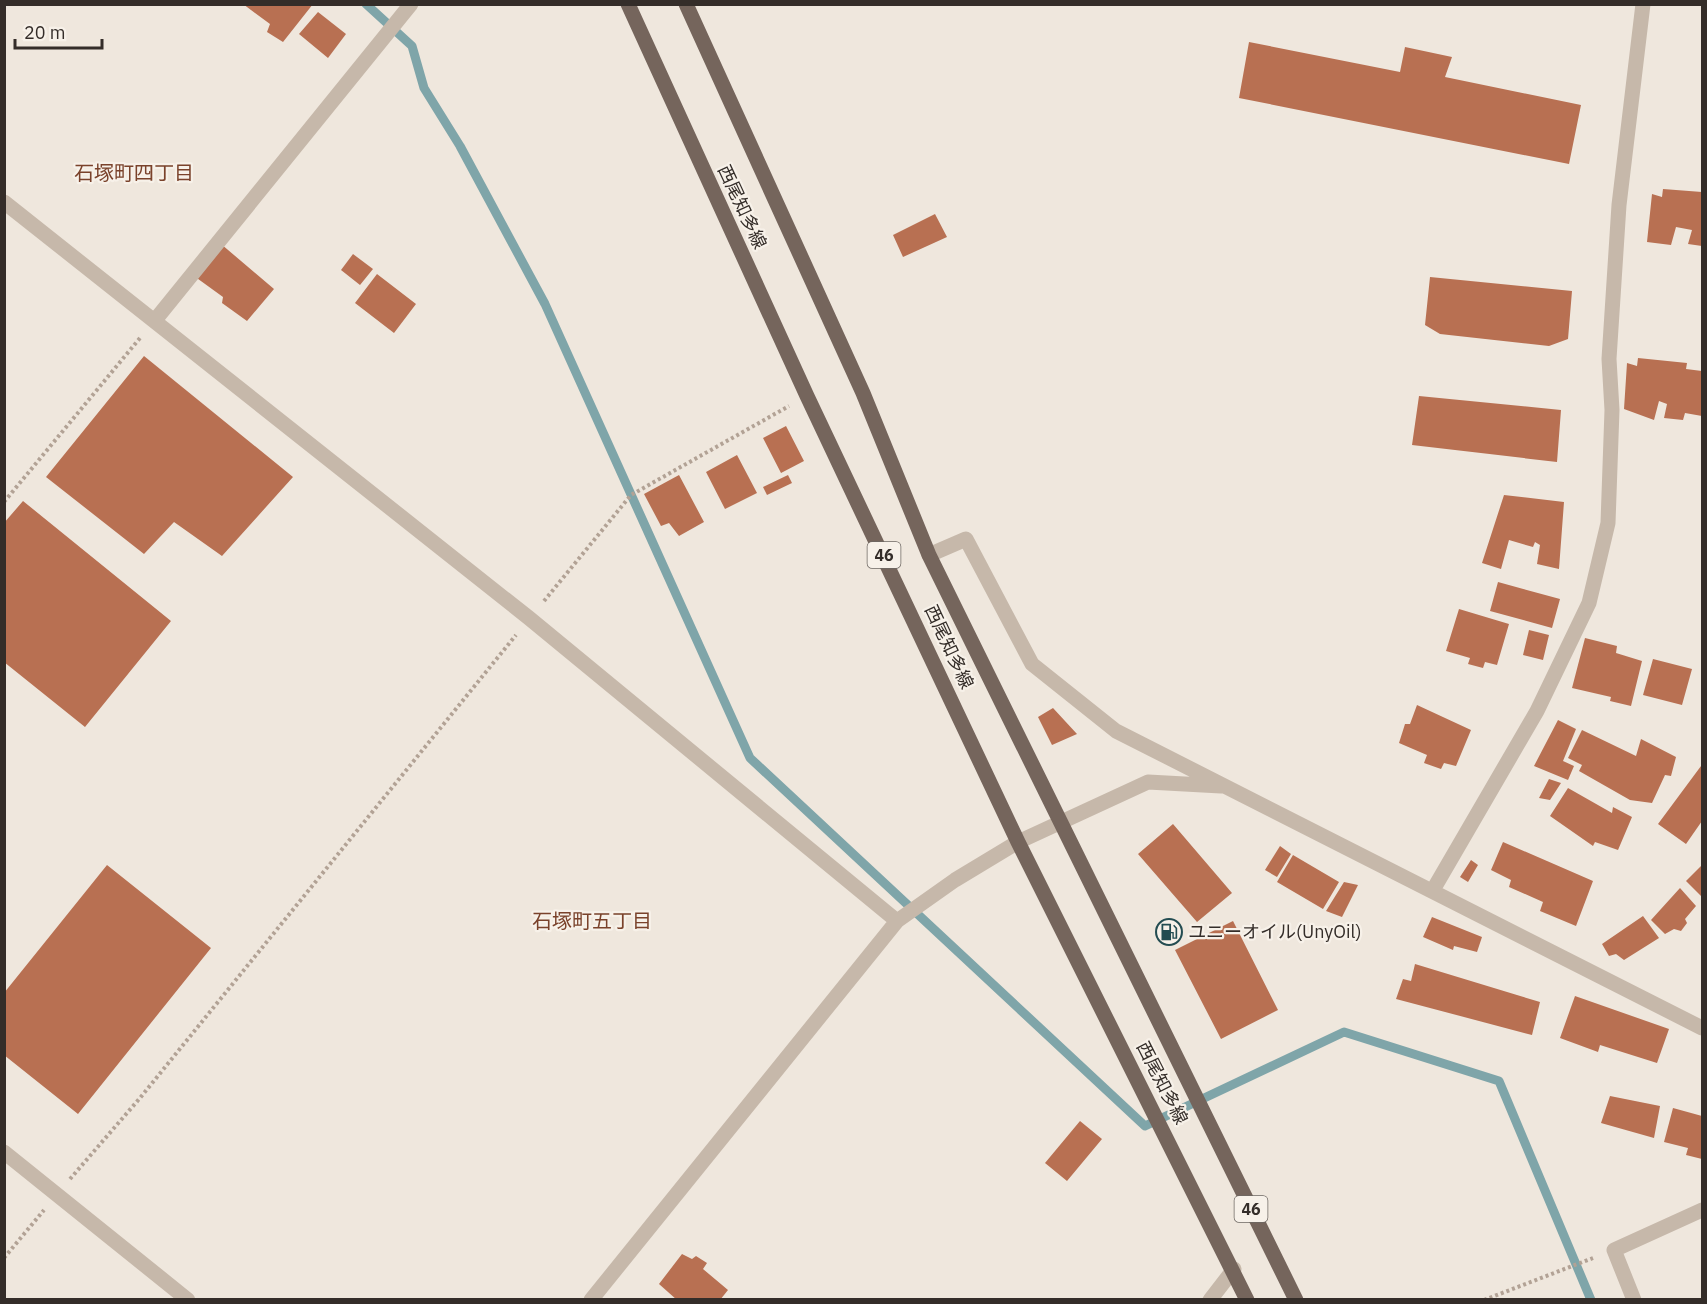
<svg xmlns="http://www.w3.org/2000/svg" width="1707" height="1304" font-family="'IBM Plex Sans','Noto Sans JP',sans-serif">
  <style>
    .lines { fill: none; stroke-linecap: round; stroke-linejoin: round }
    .stream { stroke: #7fa5a9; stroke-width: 9 }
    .building { fill: #b87052 }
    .path { stroke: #b2a295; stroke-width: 4; stroke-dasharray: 3 3; stroke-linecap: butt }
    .minor { stroke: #c6b8aa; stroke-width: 15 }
    .major { stroke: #75655c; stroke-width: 15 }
    .labels { text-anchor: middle; stroke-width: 4.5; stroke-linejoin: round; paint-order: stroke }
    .shield { fill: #f7f1e9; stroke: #6e6863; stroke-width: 1.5 }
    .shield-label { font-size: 16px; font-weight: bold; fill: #342d29 }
    .street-label { font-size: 18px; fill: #342d29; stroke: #f7f1e9 }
    .poi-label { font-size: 18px; fill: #342d29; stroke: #f7f1e9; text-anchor: start }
    .neighbourhood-label { font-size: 20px; fill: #7a422b; stroke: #f7f1e9 }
  </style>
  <rect width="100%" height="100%" fill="#efe7dd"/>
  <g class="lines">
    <path class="stream" d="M366,4L412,46L424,88L460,146L545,304L750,758L1145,1126L1344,1032L1499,1081L1591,1300"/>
  </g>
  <path class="building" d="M243,4H313L283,42L267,32L270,24Z
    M318,12L346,34L328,58L299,34Z
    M1249,42L1400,72L1405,47L1452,57L1445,77L1581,105L1569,164L1239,98Z
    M1663,189L1702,192V246L1688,244L1692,230L1676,227L1671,245L1647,242L1652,194L1662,197Z
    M935,214L947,237L903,257L893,235Z
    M221,244L274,289L247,321L222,303L223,297L194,276Z
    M353,254L373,269L360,285L341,270Z
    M377,274L416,304L394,333L355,303Z
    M1430,277L1572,291L1568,339L1549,346L1440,334L1425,325Z
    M144,356L293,477L222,556L174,522L144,554L46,477Z
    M1638,358L1687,363L1686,369L1702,371V416L1685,413L1683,420L1664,418L1667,404L1659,401L1654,420L1624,409L1627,363L1637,366Z
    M1419,396L1561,410L1557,462L1412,445Z
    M786,426L804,461L781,473L763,438Z
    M737,455L757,493L725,509L706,472Z
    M679,475L704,522L679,536L669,523L661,526L644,494Z
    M788,475L792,483L767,495L763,487Z
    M1504,495L1564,502L1559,569L1537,564L1540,545L1535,542L1533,547L1509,540L1501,569L1482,563Z
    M23,501L171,621L85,727L4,662V523Z
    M1498,582L1560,599L1552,628L1490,611Z
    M1459,609L1509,624L1497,665L1485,662L1483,668L1468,664L1470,658L1446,651Z
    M1529,630L1549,635L1543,660L1523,655Z
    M1585,638L1617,646L1616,653L1642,661L1631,706L1610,701L1611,697L1572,688Z
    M1653,659L1692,669L1682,705L1643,695Z
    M1417,705L1471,730L1456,766L1444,763L1441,769L1424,763L1427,755L1399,743L1405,724H1410Z
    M1053,708L1077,734L1052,745L1038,717Z
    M1558,720L1576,729L1563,761L1574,766L1568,780L1534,766Z
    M1582,730L1636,756L1641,739L1676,757L1671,776L1665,775L1652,803L1630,800L1579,771L1582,765L1568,758Z
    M1701,766L1702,821L1686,844L1658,824Z
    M1549,779L1561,783L1550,800L1539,798Z
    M1568,788L1612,813L1613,807L1632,817L1618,850L1595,842L1593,846L1550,816Z
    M1173,824L1232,893L1197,922L1138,854Z
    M1503,842L1593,881L1576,926L1540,911L1543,902L1509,887L1511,880L1491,870Z
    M1280,846L1291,854L1277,877L1265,870Z
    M1293,855L1339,882L1323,909L1277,882Z
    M1471,860L1478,865L1468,882L1460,877Z
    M107,865L211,948L78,1114L4,1055V993Z
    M1702,865V897L1686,881Z
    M1344,882L1358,885L1342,917L1326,911Z
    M1680,888L1696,906L1685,919L1687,923L1681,931L1674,929L1665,934L1651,920Z
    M1643,916L1659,938L1624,960L1616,954L1609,956L1602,944Z
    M1432,917L1482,937L1477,952L1454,946L1453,950L1423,937Z
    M1233,921L1278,1010L1221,1039L1175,950Z
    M1415,964L1540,1002L1532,1035L1396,999L1403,979L1411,981Z
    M1575,996L1669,1029L1657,1063L1600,1045L1598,1052L1560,1038Z
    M1610,1096L1660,1106L1654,1138L1601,1123Z
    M1673,1108L1702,1116V1159L1686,1155L1688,1148L1664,1142Z
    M1080,1121L1102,1139L1067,1181L1045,1163Z
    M682,1254L692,1259L696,1256L707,1263L703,1269L728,1290L720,1300H677L659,1284Z"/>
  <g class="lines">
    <path class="path" d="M4,502L140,338
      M544,601L631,495L789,406
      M70,1179L140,1098L516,635
      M4,1258L44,1210
      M1484,1300L1593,1258"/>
    <path class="minor" d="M4,202L529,618L897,921
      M156,319L411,4
      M929,555L966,539L1032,664L1116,731L1702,1028
      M1433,890L1537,711L1589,603L1608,523L1612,410L1609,359L1619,205L1643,4
      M4,1152L188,1300
      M591,1300L897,921L955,880L1018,842L1148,782L1221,786
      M1210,1300L1234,1269
      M1634,1300L1614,1250L1702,1210"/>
    <path class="major" d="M628,4L807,396L1018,842L1247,1300
      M686,4L863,393L929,555L1296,1300"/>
  </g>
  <defs>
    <symbol id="fuel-ring" viewBox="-11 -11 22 22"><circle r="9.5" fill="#f7f1e9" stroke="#234c51" stroke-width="1.5"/><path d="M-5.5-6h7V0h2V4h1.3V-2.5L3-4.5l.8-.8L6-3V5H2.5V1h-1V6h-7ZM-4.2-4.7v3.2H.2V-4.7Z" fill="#234c51"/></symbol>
  </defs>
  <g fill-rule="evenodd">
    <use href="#fuel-ring" x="1154" y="917" width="30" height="30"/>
  </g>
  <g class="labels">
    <g class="shield">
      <rect x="867.5" y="542" width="33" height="26" rx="4.5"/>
      <rect x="1234.5" y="1196" width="33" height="26" rx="4.5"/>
    </g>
    <g class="shield-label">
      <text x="884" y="561">46</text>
      <text x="1251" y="1215">46</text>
    </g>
    <g class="street-label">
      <text transform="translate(742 207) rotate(65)" y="6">西尾知多線</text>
      <text transform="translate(949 647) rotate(65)" y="6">西尾知多線</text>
      <text transform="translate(1162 1083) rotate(63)" y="6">西尾知多線</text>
    </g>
    <g class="poi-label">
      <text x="1188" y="938">ユニーオイル(UnyOil)</text>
    </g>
    <g class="neighbourhood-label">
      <text x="134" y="180">石塚町四丁目</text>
      <text x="592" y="928">石塚町五丁目</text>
    </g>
  </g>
  <rect width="1707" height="1304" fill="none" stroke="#342d29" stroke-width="12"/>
  <path d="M15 39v9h87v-9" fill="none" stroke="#342d29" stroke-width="3"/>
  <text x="24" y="39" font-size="18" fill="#342d29" stroke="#f7f1e9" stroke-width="4.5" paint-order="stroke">20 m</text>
</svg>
